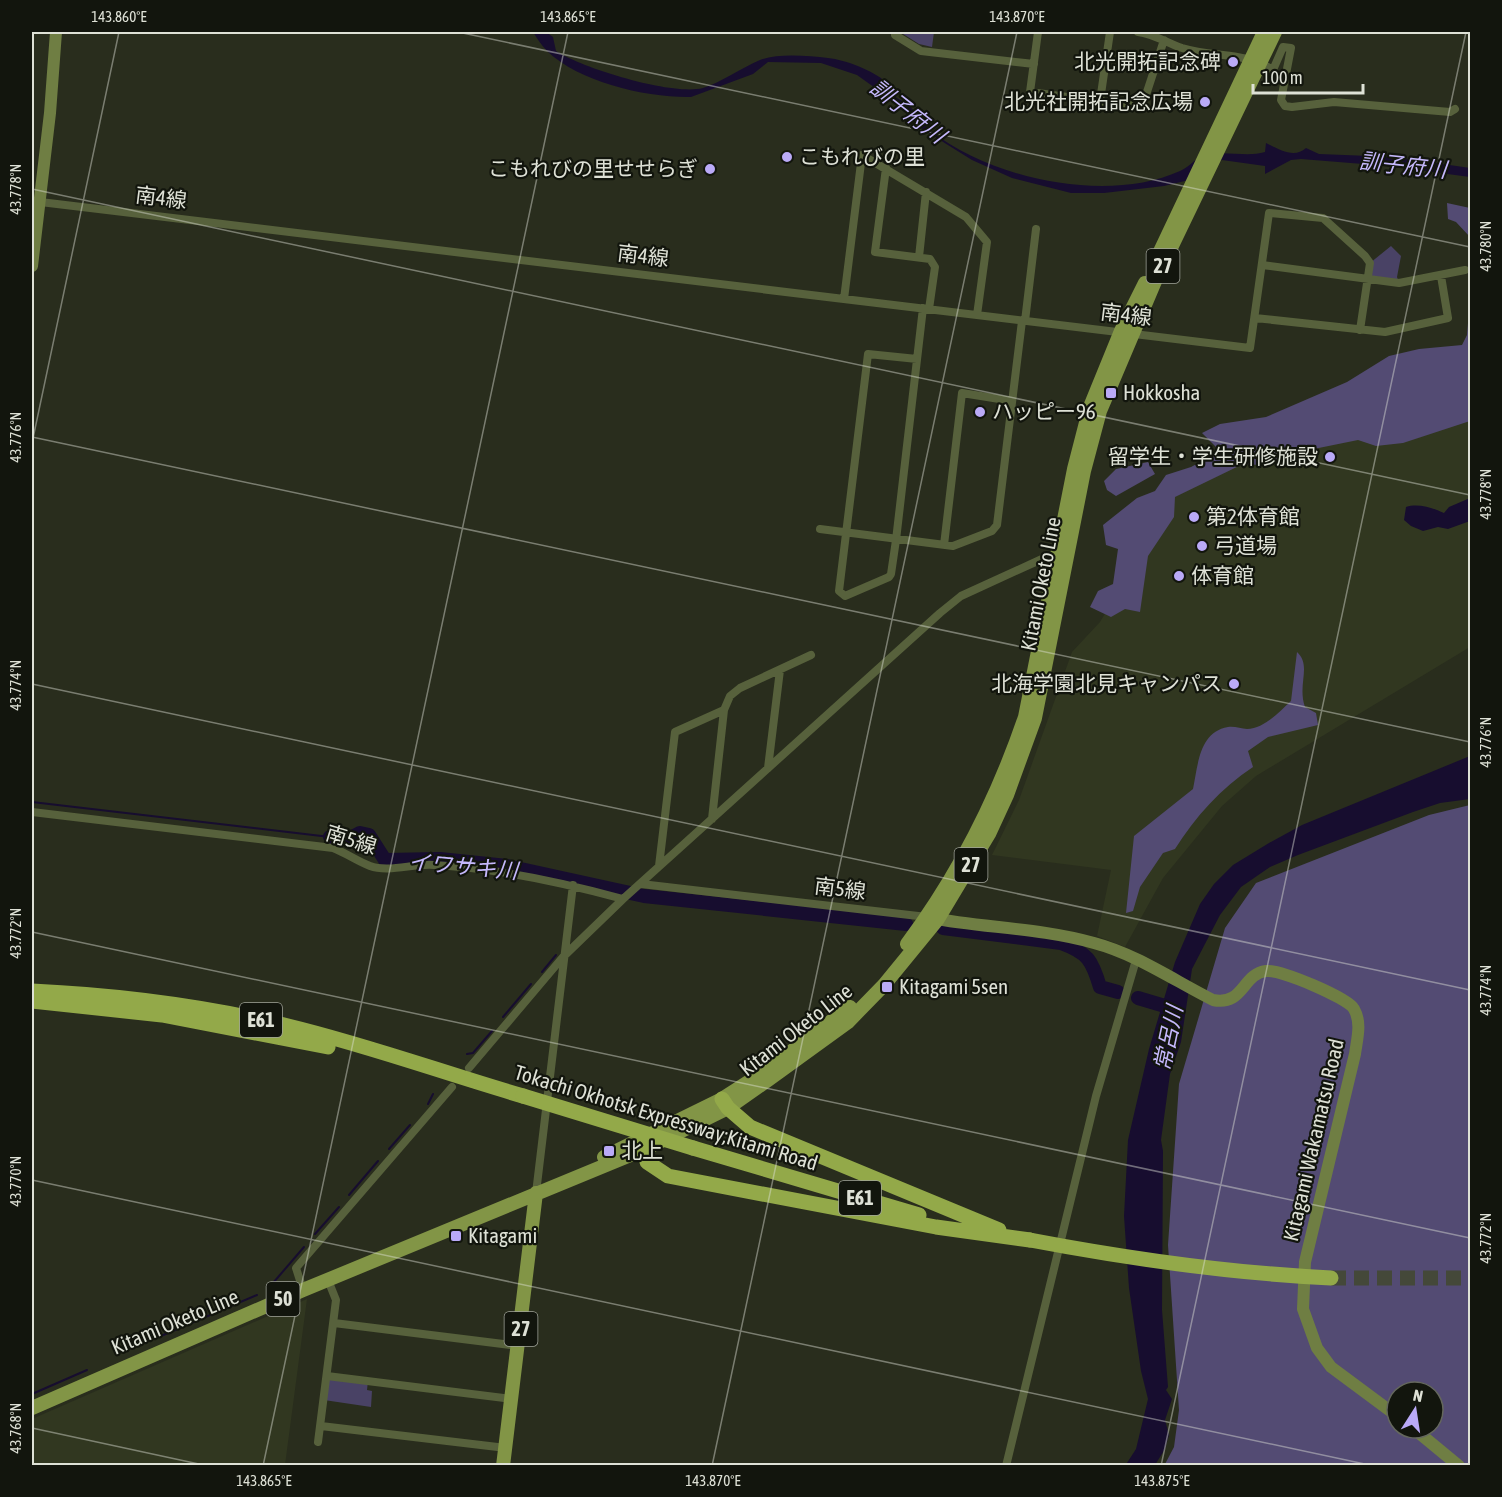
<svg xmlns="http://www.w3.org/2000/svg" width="1502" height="1497" font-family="'Asap Condensed','Noto Sans JP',sans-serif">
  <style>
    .built { fill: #313720 }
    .green { fill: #494265 }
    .forest { fill: #534b73; fill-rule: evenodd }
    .water { fill: #170d2f }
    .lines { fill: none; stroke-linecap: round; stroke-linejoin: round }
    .stream { stroke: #170d2f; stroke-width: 2 }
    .river { stroke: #170d2f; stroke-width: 14 }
    .highway-tunnel { stroke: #444839; stroke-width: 15; stroke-dasharray: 15 8; stroke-linecap: butt }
    .street { stroke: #57613c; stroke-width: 8 }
    .secondary { stroke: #6f7e43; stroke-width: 12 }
    .primary { stroke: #829546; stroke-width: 14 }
    .highway { stroke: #93a949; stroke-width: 15 }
    .highway-bridge { stroke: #93a949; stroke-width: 15 }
    .ticks { fill: none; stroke: #dee1d6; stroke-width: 1.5; stroke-opacity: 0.45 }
    .poi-dot { fill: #baaaf7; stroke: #12150d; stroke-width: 2 }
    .labels { text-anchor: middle; stroke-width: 4.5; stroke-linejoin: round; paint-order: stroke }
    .shield { fill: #12150d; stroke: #a1a49a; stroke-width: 1.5 }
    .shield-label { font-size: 20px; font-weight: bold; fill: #dee1d6 }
    .poi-label { font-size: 21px; fill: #dee1d6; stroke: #12150d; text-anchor: start }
    .street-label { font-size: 21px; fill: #dee1d6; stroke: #12150d }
    .water-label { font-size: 22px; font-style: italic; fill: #c5b8fc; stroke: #12150d }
    .neatline { fill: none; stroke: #dee1d6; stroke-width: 2 }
    .ticks-label { font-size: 15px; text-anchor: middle; fill: #dee1d6 }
  </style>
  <rect width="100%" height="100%" fill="#292d1d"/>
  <path class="built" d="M1470,416V647L1256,776L1222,806L1163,878L1125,947L1097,936L1111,870L992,855L1019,800L1072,652L1100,622L1156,528L1171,493L1244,461Z
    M307,1299L285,1465H32V1419Z"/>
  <path class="green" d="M900,32H934L932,47L919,44Z
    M1391,246L1401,256L1397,277L1399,283L1366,278L1370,263Z
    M327,1376L368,1381L367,1390L372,1391L371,1407L324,1400Z"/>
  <path class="forest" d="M1447,203L1470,208V237L1456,222L1448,219Z
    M1470,322V421L1403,443L1376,446L1358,440L1299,452L1259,465L1243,464L1175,497L1174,517L1148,556L1140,612L1125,609L1111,617L1090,607L1098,591L1113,584L1118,549L1106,545L1103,525L1137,498L1155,491L1166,475L1191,467L1212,456L1218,449L1202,433L1220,424L1266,417L1347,382L1389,356L1419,349L1462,345L1467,335L1468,323Z
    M1148,462L1155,474L1116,496L1107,490L1104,481L1116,469Z
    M1297,652C1312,666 1297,684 1305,707L1316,713L1318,725L1268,737L1248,751L1253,767C1221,788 1195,817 1175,849L1163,853L1140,887L1133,911L1126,913L1134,836L1193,789C1198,765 1199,732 1228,727C1235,726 1241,729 1247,729C1265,728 1279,712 1291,701Z
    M1470,805V1465L1164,1466L1174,1447L1179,1410L1168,1245L1179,1084L1225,928L1256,883L1429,815ZM1397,1392H1433V1428H1397Z"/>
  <path class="water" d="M533,32H546L553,37L556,51C582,68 672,96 703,88C722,82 741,68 760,60C779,53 808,56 828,58C846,60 872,70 886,82C890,85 890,89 892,93C896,99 902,100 907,104C916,111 921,123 931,131C992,179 1107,204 1180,171C1188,168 1195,159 1202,156C1223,149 1245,158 1265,152L1266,143C1279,149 1294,159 1306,148L1319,154L1395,157L1470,168V177L1388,166L1301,159L1291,160L1265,174V166L1222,160L1193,179L1164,186L1104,193H1071L1012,178L972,160L919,127L906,110L857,75L821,63L768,62L753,74L691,97C647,98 579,82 547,51C541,45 537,38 533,32Z
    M1470,498V521L1448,529L1438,527L1423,531L1411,526L1404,520L1406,507C1418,503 1433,508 1444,513L1449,507Z
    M1470,756V799L1440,803L1413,812L1298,855L1270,867L1241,887L1220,915L1192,969L1181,1042L1170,1074L1161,1140L1163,1151L1162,1310L1168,1387L1166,1390L1172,1399L1165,1420L1169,1435L1165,1449L1155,1465L1125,1466L1136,1449L1148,1399L1141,1371L1129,1288L1124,1216L1128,1140L1149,1049L1175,962L1200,904L1214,884L1233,865L1269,843L1302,825Z"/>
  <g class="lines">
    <path class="stream" d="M32,802L330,837
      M619,893L621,891
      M542,972L556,955
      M503,1017L531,984
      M467,1054L473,1053L492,1031
      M428,1104L433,1094
      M389,1149L410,1125
      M349,1195L378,1161
      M315,1234L339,1207
      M273,1283L304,1247
      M161,1336L257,1295
      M32,1394L87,1370"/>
    <path class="river" d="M330,837L349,839L360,833L369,835L385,860L440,859L507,866L644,896L906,924
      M943,928L1061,943C1088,953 1092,960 1100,987L1118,992
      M1138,998L1175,1009"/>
    <path class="highway-tunnel" d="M1331,1278H1470"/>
    <path class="street" d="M896,32L895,35L921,51L1034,64
      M1038,32L1030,92L1135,106L1143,104L1164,40
      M1138,32C1154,34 1167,43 1182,48C1215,58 1243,51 1273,70L1283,47L1291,48L1281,100L1285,106L1292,107L1334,102L1450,112L1455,109
      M1100,101L1110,32
      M886,168L875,252L930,259L935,267L929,309
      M32,201L1250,348L1269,213L1323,218L1365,256L1370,263L1360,330
      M919,257L926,192
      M1262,265L1399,283L1465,270
      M844,299L862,155L966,217L987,242L977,315
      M1255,318L1385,332L1448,318L1441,276
      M1025,321L1036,229
      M917,359L868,354L839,591L845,596L889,577L891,574L896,540L923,308
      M820,529L953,546L992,531L997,525L1022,321
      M944,545L962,393L1012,401
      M724,710L730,696L740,688L811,655
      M768,768L780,670
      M32,812L333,848C346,853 357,861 370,866C389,873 414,863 434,865C498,868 561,882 623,899
      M659,866L675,732L724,710L712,819
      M641,884L927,917
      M469,1068L563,957L623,899L940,613L961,596L1042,559L1060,560
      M536,1193L573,885
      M303,1290L296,1268L452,1087
      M334,1323L519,1346
      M327,1376L512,1399
      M321,1426L506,1448
      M318,1442L336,1300L328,1280
      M1006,1466L1096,1096L1136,960"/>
    <path class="secondary" d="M32,266L50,113L56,32
      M931,918C985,928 1041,928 1094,943C1136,954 1175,981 1213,1000C1244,1006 1242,974 1266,971C1280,969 1348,998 1354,1009C1362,1023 1357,1039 1355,1054L1305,1262L1303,1309L1317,1348L1331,1367L1397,1416
      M1413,1428L1459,1466"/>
    <path class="primary" d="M1156,260L1264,32
      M907,944C959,874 997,799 1025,717L1074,469L1090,407L1121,331L1145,283
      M604,1157L722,1099L764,1072L850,1007
      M32,1408L303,1290L645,1149L728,1108L768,1080L848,1022L884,985L938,919L989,834L1007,795L1035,718L1084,471L1100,411L1156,279L1275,32
      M503,1466L536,1193"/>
    <path class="highway" d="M32,991C118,995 204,1006 288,1026C367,1045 444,1073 523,1096
      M32,1001L162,1015L328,1047
      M722,1099L728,1108L750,1127L999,1230
      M643,1139L647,1162L668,1176L936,1227L1030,1240
      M693,1148L919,1215"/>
    <path class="highway-bridge" d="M523,1096L693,1148
      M1030,1240C1130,1259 1229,1273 1331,1278"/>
  </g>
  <path class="ticks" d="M458,32L1470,247M32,189L1470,495M32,437L1470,742M32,443L119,32M32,684L1470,990M32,932L1470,1238M32,1180L1374,1466M32,1428L208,1466M263,1466L568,32M712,1466L1017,32M1161,1466L1466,32"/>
  <g class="poi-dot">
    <circle cx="1233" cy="62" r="6"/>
    <circle cx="1205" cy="102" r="6"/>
    <circle cx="787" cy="157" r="6"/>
    <circle cx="710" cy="169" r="6"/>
    <rect x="1105" y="387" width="12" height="12" rx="3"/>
    <circle cx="980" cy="412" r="6"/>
    <circle cx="1330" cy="457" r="6"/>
    <circle cx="1194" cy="517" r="6"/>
    <circle cx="1202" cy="546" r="6"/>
    <circle cx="1179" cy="576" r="6"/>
    <circle cx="1234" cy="684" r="6"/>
    <rect x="881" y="981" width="12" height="12" rx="3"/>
    <rect x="603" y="1145" width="12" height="12" rx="3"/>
    <rect x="450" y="1230" width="12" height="12" rx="3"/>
  </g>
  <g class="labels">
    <g class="shield">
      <rect x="1146.5" y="249" width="33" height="34" rx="4.5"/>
      <rect x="954.5" y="848" width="33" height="34" rx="4.5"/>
      <rect x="240" y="1003" width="42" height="34" rx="4.5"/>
      <rect x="839" y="1181" width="42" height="34" rx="4.5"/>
      <rect x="266.5" y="1282" width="33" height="34" rx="4.5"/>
      <rect x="504.5" y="1312" width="33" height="34" rx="4.5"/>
    </g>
    <g class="shield-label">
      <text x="1163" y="273">27</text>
      <text x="971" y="872">27</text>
      <text x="261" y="1027">E61</text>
      <text x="860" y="1205">E61</text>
      <text x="283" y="1306">50</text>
      <text x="521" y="1336">27</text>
    </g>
    <g class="poi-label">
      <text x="1221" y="69" text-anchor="end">北光開拓記念碑</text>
      <text x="1193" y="109" text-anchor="end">北光社開拓記念広場</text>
      <text x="799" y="164">こもれびの里</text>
      <text x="698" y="176" text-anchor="end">こもれびの里せせらぎ</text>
      <text x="1123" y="400">Hokkosha</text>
      <text x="992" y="419">ハッピー96</text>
      <text x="1318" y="464" text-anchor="end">留学生・学生研修施設</text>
      <text x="1206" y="524">第2体育館</text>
      <text x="1214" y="553">弓道場</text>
      <text x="1191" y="583">体育館</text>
      <text x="1222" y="691" text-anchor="end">北海学園北見キャンパス</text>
      <text x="899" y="994">Kitagami 5sen</text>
      <text x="621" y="1158">北上</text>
      <text x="468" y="1243">Kitagami</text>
    </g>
    <g class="street-label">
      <text transform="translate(161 198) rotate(7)" y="7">南4線</text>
      <text transform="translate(643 256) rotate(7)" y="7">南4線</text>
      <text transform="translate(1126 315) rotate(7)" y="7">南4線</text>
      <text transform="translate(1041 584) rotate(-79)" y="7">Kitami Oketo Line</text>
      <text transform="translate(351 840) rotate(17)" y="7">南5線</text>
      <text transform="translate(840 889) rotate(7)" y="7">南5線</text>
      <text transform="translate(796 1030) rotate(-38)" y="7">Kitami Oketo Line</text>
      <text transform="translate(666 1118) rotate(17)" y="7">Tokachi Okhotsk Expressway;Kitami Road</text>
      <text transform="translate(1314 1140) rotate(-77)" y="7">Kitagami Wakamatsu Road</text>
      <text transform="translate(175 1322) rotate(-23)" y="7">Kitami Oketo Line</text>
    </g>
    <g class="water-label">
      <text transform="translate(908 111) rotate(38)" y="8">訓子府川</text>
      <text transform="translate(1403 165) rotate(6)" y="8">訓子府川</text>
      <text transform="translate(463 866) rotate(5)" y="8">イワサキ川</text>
      <text transform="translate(1168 1038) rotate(-78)" y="8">常呂川</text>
    </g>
  </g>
  <rect width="1502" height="1497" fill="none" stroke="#12150d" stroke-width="66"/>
  <g transform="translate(1415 1410) rotate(12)"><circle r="28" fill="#12150d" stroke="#64675d" stroke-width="1.5"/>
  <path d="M0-4.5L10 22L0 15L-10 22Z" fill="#baaaf7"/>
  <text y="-9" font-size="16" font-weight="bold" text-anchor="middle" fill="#dee1d6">N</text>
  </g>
  <path d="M1253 84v9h110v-9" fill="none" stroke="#dee1d6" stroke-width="3"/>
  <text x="1262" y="84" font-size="18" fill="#dee1d6" stroke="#12150d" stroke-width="4.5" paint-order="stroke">100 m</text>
  <rect x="33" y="33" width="1436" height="1431" class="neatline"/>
  <g class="ticks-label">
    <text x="119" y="22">143.860°E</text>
    <text x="568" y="22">143.865°E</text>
    <text x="1017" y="22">143.870°E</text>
    <text transform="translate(16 189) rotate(-90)" y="5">43.778°N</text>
    <text transform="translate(1486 246) rotate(-90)" y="5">43.780°N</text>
    <text transform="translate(16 437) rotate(-90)" y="5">43.776°N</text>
    <text transform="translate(1486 494) rotate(-90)" y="5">43.778°N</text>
    <text transform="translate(16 685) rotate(-90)" y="5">43.774°N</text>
    <text transform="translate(1486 742) rotate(-90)" y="5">43.776°N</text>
    <text transform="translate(16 933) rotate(-90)" y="5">43.772°N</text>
    <text transform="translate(1486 990) rotate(-90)" y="5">43.774°N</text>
    <text transform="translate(16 1181) rotate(-90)" y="5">43.770°N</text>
    <text transform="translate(1486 1238) rotate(-90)" y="5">43.772°N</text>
    <text transform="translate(16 1428) rotate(-90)" y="5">43.768°N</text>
    <text x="264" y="1486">143.865°E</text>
    <text x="713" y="1486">143.870°E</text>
    <text x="1162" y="1486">143.875°E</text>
  </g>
</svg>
